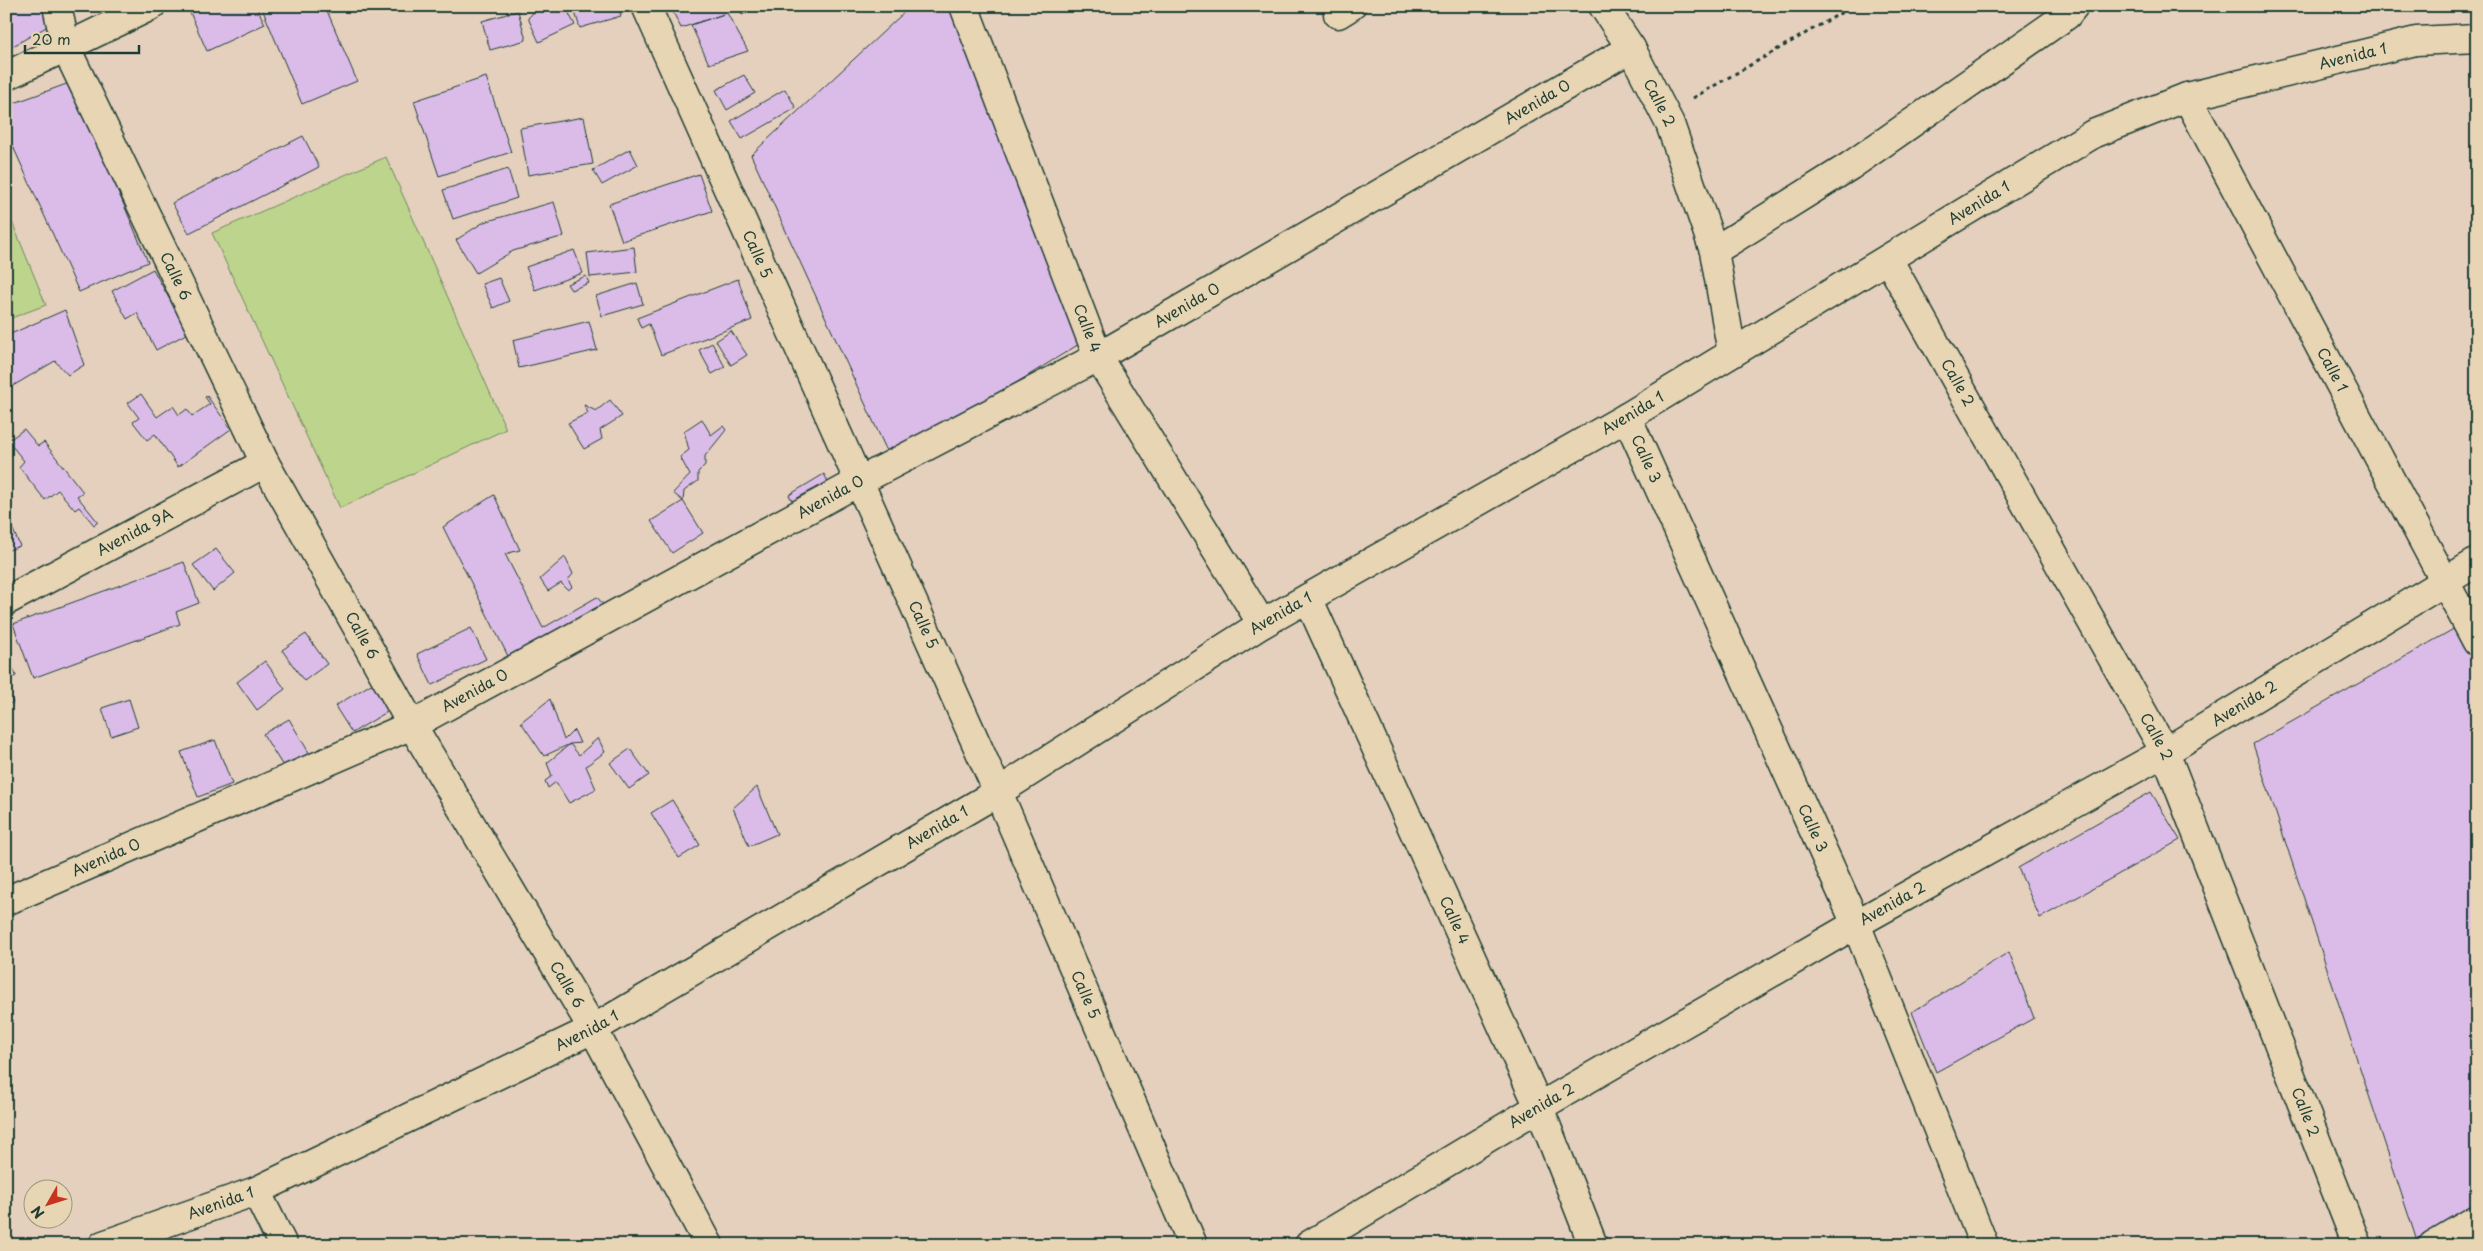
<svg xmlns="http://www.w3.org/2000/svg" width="2483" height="1251" font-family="'Playpen Sans',sans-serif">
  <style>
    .green { fill: #bcd48b; stroke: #6e8860 }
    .building { fill: #dbbce9; stroke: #1f3d34 }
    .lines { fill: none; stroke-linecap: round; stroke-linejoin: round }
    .minor-casing { stroke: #1f3d34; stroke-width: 31 }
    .path { stroke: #1f3d34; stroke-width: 3; stroke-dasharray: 4 4; stroke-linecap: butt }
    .minor { stroke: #e7d5b3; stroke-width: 28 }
    .labels { text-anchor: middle; stroke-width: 4.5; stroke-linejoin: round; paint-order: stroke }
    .street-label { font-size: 15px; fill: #1f3d34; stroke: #e7d5b3 }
  </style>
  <rect width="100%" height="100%" fill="#e5d0be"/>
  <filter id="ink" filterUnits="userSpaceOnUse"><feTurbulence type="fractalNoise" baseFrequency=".02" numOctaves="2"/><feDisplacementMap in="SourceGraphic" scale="10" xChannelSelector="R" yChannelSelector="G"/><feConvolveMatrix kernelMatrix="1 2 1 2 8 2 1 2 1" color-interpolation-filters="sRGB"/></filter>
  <g filter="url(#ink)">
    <path class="green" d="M386,157L506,429L340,508L212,233Z
      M6,207L46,305L6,320Z"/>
    <path class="building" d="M6,6H51L55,22L6,50Z
      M191,6H256L265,24L207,51L188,8Z
      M261,6H325L357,81L302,104Z
      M537,6H565L575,25L539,42L528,18L538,8Z
      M573,6H618L621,16L580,28Z
      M670,6H724L727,13L681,28Z
      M737,6H758L742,15Z
      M911,6H953L1089,338L891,460L751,155Z
      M518,11L526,40L490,50L482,21Z
      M727,13L748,51L709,64L691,25Z
      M744,75L755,93L727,110L716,90Z
      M486,77L511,152L439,176L414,101Z
      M72,82L148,262L79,292L6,131V106Z
      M785,89L796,108L742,139L731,121Z
      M584,117L593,164L528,175L520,128Z
      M303,136L319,167L189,233L172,203Z
      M630,149L638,165L602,185L593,170Z
      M508,169L517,198L453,219L443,190Z
      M699,174L712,211L622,241L609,204Z
      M554,202L564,236L513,251L476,273L456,240L484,222Z
      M634,247L637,272L590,277L587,253Z
      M574,250L583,273L535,290L526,267Z
      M153,269L188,333L156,350L137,313L127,319L112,291Z
      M586,276L589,283L571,290L567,284Z
      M499,278L509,301L493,308L482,284Z
      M738,279L752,320L661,355L649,324L641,328L637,318Z
      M637,283L643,304L602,316L596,296Z
      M65,310L84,365L68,375L55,361L6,390V336Z
      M589,321L597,350L519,368L513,340Z
      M731,331L747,355L731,365L716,341Z
      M712,343L725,367L712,374L699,350Z
      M141,394L157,417L173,406L179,415L187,409L192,416L210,404L205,397L207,396L231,429L178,467L155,434L147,440L133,422L139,418L128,403Z
      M610,400L622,416L600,430L602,439L584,449L568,423L588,413L584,405L596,411Z
      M702,419L711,435L723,426L726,430L705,456V465L698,472V481L684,491L683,501L673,493L690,475L680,457L689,450L684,431Z
      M24,429L38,446L44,442L83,492L77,496L98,522L94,525L79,507L75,510L58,490L45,500L19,467L24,461L8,441Z
      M824,474L830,485L795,506L789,495Z
      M494,495L520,550L505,554L543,628L597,597L609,612L512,664L443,527Z
      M683,501L703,533L672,553L651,521Z
      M6,514L20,546L6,551Z
      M216,549L235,573L213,591L193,565Z
      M565,557L573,574L568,580L572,587L568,590L561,583L548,591L540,579Z
      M184,562L199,603L176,612L180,624L33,678L13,624Z
      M2464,623L2477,670V1211L2418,1244L2253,744Z
      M471,628L486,659L432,685L417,654Z
      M306,634L327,664L304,681L282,650Z
      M6,650L16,676L6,680Z
      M265,661L285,689L257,710L237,682Z
      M378,680L395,707L352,733L335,706Z
      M6,685L13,703L6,705Z
      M129,699L138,727L111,736L102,708Z
      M550,699L564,740L574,730L580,743L570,744L544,756L521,722Z
      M289,719L311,756L286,771L263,734Z
      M598,738L605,752L586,766L596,789L569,803L556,782L548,788L545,781L552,776L547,763L570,744L579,755Z
      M215,740L232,784L198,797L181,752Z
      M630,749L649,775L629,789L610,763Z
      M757,787L777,834L749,846L733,808Z
      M2151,792L2180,840L2040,918L2018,868Z
      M672,800L700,845L679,858L651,813Z
      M2009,952L2034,1018L1936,1072L1912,1012Z"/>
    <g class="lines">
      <defs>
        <g id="minor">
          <path id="s1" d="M57,6L66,48L265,463L412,725L593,1029L709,1245"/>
          <path id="s2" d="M646,6L998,792L1193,1245"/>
          <path id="s3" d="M964,6L1098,357L1262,624"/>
          <path id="s4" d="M1603,6L1631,48L1670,124L1714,251L1732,353"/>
          <path d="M1338,14L1351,6"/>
          <path d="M6,76L151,6"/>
          <path id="s5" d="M2187,97L2477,642"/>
          <path d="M1714,251L1850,166L2067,15L2074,6"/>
          <path id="s6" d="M1888,259L2165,752L2357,1245"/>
          <path id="s7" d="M1627,417L1856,924L1984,1245"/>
          <path id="s8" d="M1308,598L1539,1107L1593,1245"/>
          <path id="s9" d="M6,601L265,463"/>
          <path id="s10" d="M6,901L412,725L860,481L1098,357L1631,48"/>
          <path d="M256,1191L283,1245"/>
          <path id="s11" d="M103,1245L256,1191L593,1029L998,792L1262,624L1627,417L2093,134L2187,97L2416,41L2477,38"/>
          <path id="s12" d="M1309,1245L1539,1107L1856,924L2165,752L2477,562"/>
          <path d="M2433,1245L2477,1219"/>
        </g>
      </defs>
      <use href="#minor" class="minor-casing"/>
      <path class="path" d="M1693,98L1853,6"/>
      <use href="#minor" class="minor"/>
    </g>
  </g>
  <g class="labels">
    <g class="street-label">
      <text dy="5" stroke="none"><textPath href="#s11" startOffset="2555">Avenida 1</textPath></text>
      <text dy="5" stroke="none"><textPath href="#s10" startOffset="1729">Avenida 0</textPath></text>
      <text dy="5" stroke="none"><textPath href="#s4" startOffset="112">Calle 2</textPath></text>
      <text dy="5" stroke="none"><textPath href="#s11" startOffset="2150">Avenida 1</textPath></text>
      <text dy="5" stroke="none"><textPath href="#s2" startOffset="272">Calle 5</textPath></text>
      <text dy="5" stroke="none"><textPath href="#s1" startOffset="296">Calle 6</textPath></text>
      <text dy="5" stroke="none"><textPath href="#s10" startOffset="1324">Avenida 0</textPath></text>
      <text dy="5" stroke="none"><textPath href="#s3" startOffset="345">Calle 4</textPath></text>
      <text dy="5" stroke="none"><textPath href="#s5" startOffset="309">Calle 1</textPath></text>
      <text dy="5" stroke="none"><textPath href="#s6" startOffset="142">Calle 2</textPath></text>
      <text dy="5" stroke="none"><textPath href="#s11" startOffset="1745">Avenida 1</textPath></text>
      <text dy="5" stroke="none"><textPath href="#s7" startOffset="46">Calle 3</textPath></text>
      <text dy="5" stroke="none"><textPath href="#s10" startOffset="919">Avenida 0</textPath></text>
      <text dy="5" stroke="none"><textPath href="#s9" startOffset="146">Avenida 9A</textPath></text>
      <text dy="5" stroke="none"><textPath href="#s11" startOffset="1340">Avenida 1</textPath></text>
      <text dy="5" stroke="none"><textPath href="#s2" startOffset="678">Calle 5</textPath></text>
      <text dy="5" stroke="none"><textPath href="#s1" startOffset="701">Calle 6</textPath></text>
      <text dy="5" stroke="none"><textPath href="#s10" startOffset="514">Avenida 0</textPath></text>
      <text dy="5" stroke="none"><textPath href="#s12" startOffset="1081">Avenida 2</textPath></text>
      <text dy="5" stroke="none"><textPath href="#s6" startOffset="548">Calle 2</textPath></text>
      <text dy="5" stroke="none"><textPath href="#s11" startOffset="935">Avenida 1</textPath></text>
      <text dy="5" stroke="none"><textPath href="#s7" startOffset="451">Calle 3</textPath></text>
      <text dy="5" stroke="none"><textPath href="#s10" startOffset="109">Avenida 0</textPath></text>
      <text dy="5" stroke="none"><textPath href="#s12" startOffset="676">Avenida 2</textPath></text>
      <text dy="5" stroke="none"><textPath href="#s8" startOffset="354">Calle 4</textPath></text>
      <text dy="5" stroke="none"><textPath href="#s1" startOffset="1106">Calle 6</textPath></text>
      <text dy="5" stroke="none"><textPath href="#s2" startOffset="1082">Calle 5</textPath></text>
      <text dy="5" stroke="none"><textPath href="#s11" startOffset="530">Avenida 1</textPath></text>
      <text dy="5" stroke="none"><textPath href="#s12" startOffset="271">Avenida 2</textPath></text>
      <text dy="5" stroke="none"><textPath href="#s6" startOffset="952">Calle 2</textPath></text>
      <text dy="5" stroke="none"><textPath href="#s11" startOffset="125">Avenida 1</textPath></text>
    </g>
  </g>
  <rect width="2483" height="1251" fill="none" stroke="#e7d5b3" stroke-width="25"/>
  <rect x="12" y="12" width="2458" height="1226" fill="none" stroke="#1f3d34" stroke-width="2" filter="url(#ink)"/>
  <g transform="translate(48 1204) rotate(231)"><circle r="24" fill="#e7d5b3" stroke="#979880"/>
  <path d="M0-4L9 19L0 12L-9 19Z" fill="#c8321e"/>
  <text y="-8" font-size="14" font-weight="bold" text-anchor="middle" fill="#1f3d34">N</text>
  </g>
  <path d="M25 45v8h114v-8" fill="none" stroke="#1f3d34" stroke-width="2.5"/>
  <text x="32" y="45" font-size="15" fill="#1f3d34" stroke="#e7d5b3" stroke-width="4" paint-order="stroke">20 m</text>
</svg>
